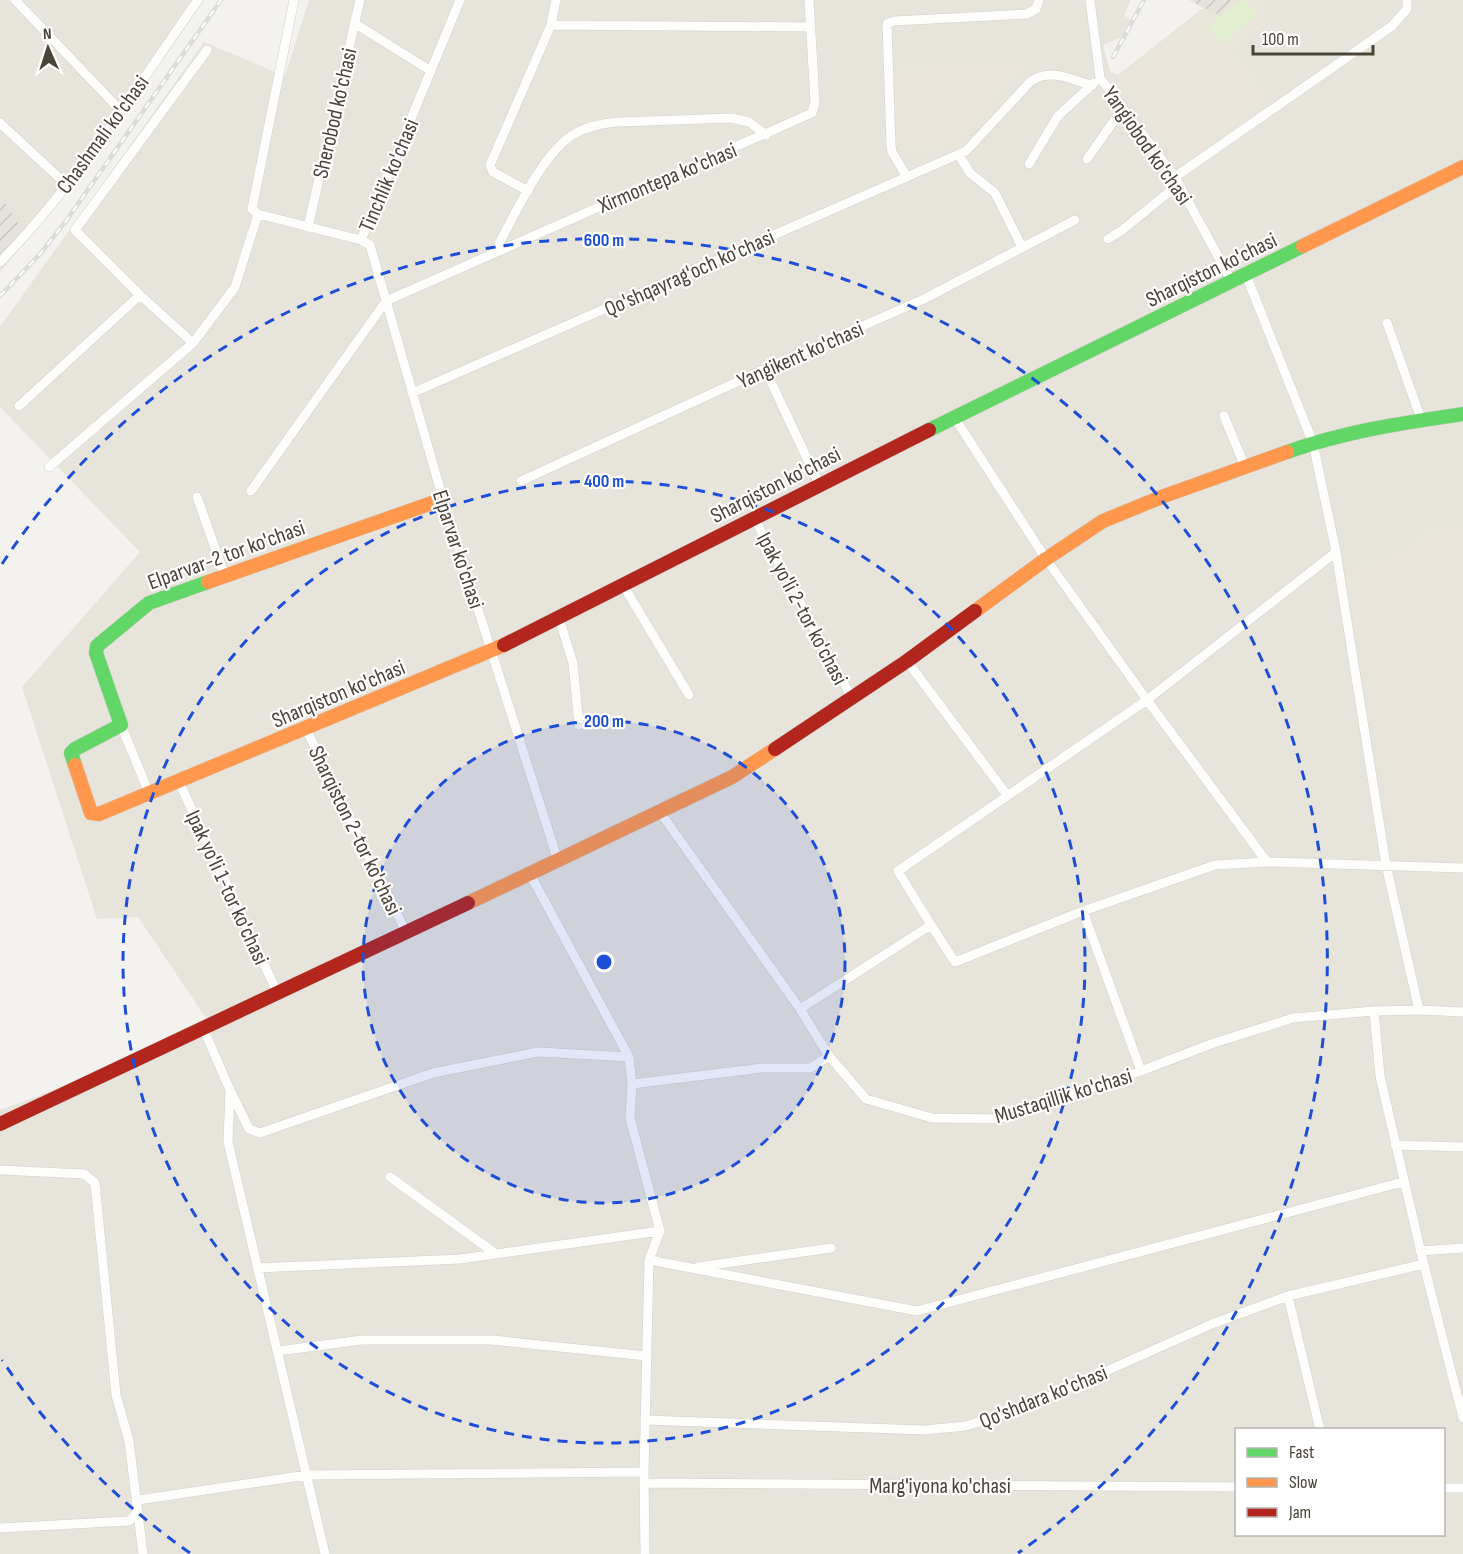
<svg xmlns="http://www.w3.org/2000/svg" width="1463" height="1554" font-family="'Sofia Sans Condensed',sans-serif">
  <style>
    .residential { fill: #e7e4dc; fill-rule: evenodd }
    .industrial { fill: url(#industrial-furrows) }
    .education { fill: #eae5da }
    .grass { fill: #e1eecf }
    .lines { fill: none; stroke-linecap: round; stroke-linejoin: round }
    .street-casing { stroke: #d2d0cb; stroke-width: 10 }
    .fast-casing { stroke: #d3cfc5; stroke-width: 15 }
    .slow-casing { stroke: #d3cfc5; stroke-width: 15 }
    .jam-casing { stroke: #d3cfc5; stroke-width: 15 }
    .street { stroke: #fdfdfc; stroke-width: 9 }
    .fast { stroke: #63d668; stroke-width: 14 }
    .slow { stroke: #ff974d; stroke-width: 14 }
    .jam { stroke: #b3261e; stroke-width: 14 }
    .rail-casing { stroke: #dbdbda; stroke-width: 4.5 }
    .rail { stroke: #fff; stroke-width: 2; stroke-dasharray: 7; stroke-linecap: butt }
    .ring { fill: none; stroke: #1d4ed8; stroke-width: 3; stroke-dasharray: 10 8 }
    .labels { text-anchor: middle; stroke-width: 4.5; stroke-linejoin: round; paint-order: stroke }
    .street-label { font-size: 22px; fill: #4b4439; stroke: #fff }
    .centre { fill: #1d4ed8; stroke: #fff; stroke-width: 3 }
    .ring-label { font-size: 18px; text-anchor: middle; font-weight: bold; fill: #1d4ed8; stroke: #fff; stroke-width: 4.5; stroke-linejoin: round; paint-order: stroke }
  </style>
  <defs>
    <pattern id="industrial-furrows" width="10" height="10" patternUnits="userSpaceOnUse" patternTransform="scale(1.5)"><rect width="10" height="10" fill="#e6e2de"/><path d="M-1 1l2-2M0 10L10 0M9 11l2-2" fill="none" stroke="#c7c3bf"/></pattern>
  </defs>
  <rect width="100%" height="100%" fill="#f4f2ee"/>
  <path class="residential" d="M0,0H204L60,202L0,272Z
    M309,0H1131L1124,15L1131,20L1120,38L1103,45L1110,71L1118,75L1203,8L1189,0H1463V1554H0V1110L214,1030L138,917L97,919L22,687L140,552L0,407V327L204,42L285,76ZM1236,1430H1444V1534H1236Z"/>
  <path class="industrial" d="M1190,0H1231L1220,16Z
    M0,195L23,231L0,255Z"/>
  <path class="education" d="M1231,0H1271L1258,11L1268,23L1233,50L1270,99L1178,166L1118,84L1117,78L1204,8L1220,16Z
    M1028,60L957,148H897L892,68Z
    M1463,527V857L1397,855L1344,569L1410,550L1408,543L1422,538L1421,531Z"/>
  <path class="grass" d="M1240,0H1244L1257,14L1222,44L1208,27Z"/>
  <g class="lines">
    <defs>
      <path id="street" d="M15,0L120,110
        M1090,0L1100,78L1175,177L1232,282
        M354,23L431,71
        M551,25L556,0
        M0,123L67,185
        M958,154L970,173L995,193L1022,247
        M1087,159L1123,108
        M1029,164L1058,116L1094,83
        M907,177L892,152L891,145L887,24L894,21L1027,14L1036,9L1039,0
        M1175,177L1392,26L1407,9V0
        M528,191L493,172L490,165L551,25L811,27
        M258,214L252,209L294,0
        M308,227L360,0
        M1108,239L1121,231L1179,184
        M361,240L370,245L443,499L558,861
        M495,251C514,217 541,154 574,134C588,126 603,123 619,122L732,118L749,122L766,135
        M0,262C77,184 135,89 198,0
        M1246,275L1313,443L1336,552L1147,700L1267,862L1463,868
        M140,295L75,230L207,50
        M1387,323L1421,419
        M765,369L819,484
        M412,393L966,151L1031,81C1050,68 1072,79 1092,86
        M19,406L140,295L193,343
        M1224,416L1245,467
        M49,467L193,343L235,287L258,214L361,240L460,0
        M521,481L765,369L924,299L1075,220
        M251,491L386,301L812,113L815,102L809,0
        M197,497L225,576
        M754,518L852,698
        M1336,552L1386,865L1419,1010
        M623,585L689,695
        M559,618L573,663L579,725
        M907,661L1007,795
        M121,725L149,793
        M306,729L406,932
        M179,782L277,992
        M660,812L800,1009L829,1056L866,1099L932,1118L998,1119L1141,1071L1211,1044L1293,1018L1374,1011L1419,1010L1463,1012
        M530,874L629,1057L632,1084L630,1118L660,1231L649,1260L644,1472L645,1554
        M1083,911L1141,1071
        M931,925L955,962L1083,911L1215,865L1267,862
        M800,1009L931,925L898,871L1147,700L1046,559L954,417
        M1374,1011L1380,1076L1422,1257L1463,1418
        M203,1028L230,1090L228,1142L325,1554
        M632,1084L762,1068H810L829,1056
        M231,1092L249,1129L260,1133L433,1073L538,1052L629,1057
        M1395,1145L1463,1147
        M0,1170L84,1174L95,1183L116,1395L129,1441L143,1554
        M390,1177L496,1254
        M1420,1251L1463,1248
        M649,1260L917,1311L1403,1182
        M698,1267L831,1248
        M257,1268L460,1259L660,1231
        M1288,1296L1320,1430
        M278,1351L362,1340H492L647,1356
        M645,1420L924,1430L966,1426L1032,1404L1212,1324L1288,1296L1424,1264
        M644,1483L1236,1487
        M1444,1488H1463
        M138,1500L307,1475L644,1472
        M0,1528L129,1521L138,1511"/>
      <path id="fast" d="M929,430L1303,246
        M1287,452C1346,431 1402,423 1463,414
        M75,765L71,753L75,749L121,725L96,653L97,646L149,603L208,582"/>
      <path id="slow" d="M1303,246L1463,167
        M208,582L443,499
        M975,611L1046,559L1103,521L1164,496L1287,452
        M75,765L91,813L99,814L504,645
        M468,903L732,777L775,749"/>
      <path id="jam" d="M504,645L929,430
        M775,749L907,661L975,611
        M0,1124L468,903"/>
    </defs>
    <use href="#street" class="street-casing"/>
    <use href="#fast" class="fast-casing"/>
    <use href="#slow" class="slow-casing"/>
    <use href="#jam" class="jam-casing"/>
    <use href="#street" class="street"/>
    <use href="#fast" class="fast"/>
    <use href="#slow" class="slow"/>
    <use href="#jam" class="jam"/>
    <defs>
      <path id="rail" d="M1113,57L1144,0
        M0,296L40,254L66,221L221,0"/>
    </defs>
    <use href="#rail" class="rail-casing"/>
    <use href="#rail" class="rail"/>
  </g>
  <circle cx="604" cy="962" r="241" fill="#1d4ed8" fill-opacity=".12"/>
  <g class="ring">
    <circle cx="604" cy="962" r="241"/>
    <circle cx="604" cy="962" r="481"/>
    <path d="M190 1553A722 722 0 0 1 2 1360M2 564A722 722 0 1 1 1018 1553"/>
  </g>
  <g class="labels">
    <g class="street-label">
      <text transform="translate(334 113) rotate(-77)" y="8">Sherobod ko'chasi</text>
      <text transform="translate(102 134) rotate(-54)" y="8">Chashmali ko'chasi</text>
      <text transform="translate(1148 145) rotate(55)" y="8">Yangiobod ko'chasi</text>
      <text transform="translate(388 175) rotate(-67)" y="8">Tinchlik ko'chasi</text>
      <text transform="translate(667 177) rotate(-23)" y="8">Xirmontepa ko'chasi</text>
      <text transform="translate(1211 269) rotate(-26)" y="8">Sharqiston ko'chasi</text>
      <text transform="translate(689 272) rotate(-24)" y="8">Qo'shqayrag'och ko'chasi</text>
      <text transform="translate(800 354) rotate(-24)" y="8">Yangikent ko'chasi</text>
      <text transform="translate(775 484) rotate(-27)" y="8">Sharqiston ko'chasi</text>
      <text transform="translate(459 549) rotate(72)" y="8">Elparvar ko'chasi</text>
      <text transform="translate(226 554) rotate(-20)" y="8">Elparvar-2 tor ko'chasi</text>
      <text transform="translate(803 608) rotate(62)" y="8">Ipak yo'li 2-tor ko'chasi</text>
      <text transform="translate(338 693) rotate(-23)" y="8">Sharqiston ko'chasi</text>
      <text transform="translate(356 830) rotate(64)" y="8">Sharqiston 2-tor ko'chasi</text>
      <text transform="translate(228 887) rotate(65)" y="8">Ipak yo'li 1-tor ko'chasi</text>
      <text transform="translate(1063 1095) rotate(-17)" y="8">Mustaqillik ko'chasi</text>
      <text transform="translate(1043 1396) rotate(-22)" y="8">Qo'shdara ko'chasi</text>
      <text x="940" y="1493">Marg'iyona ko'chasi</text>
    </g>
  </g>
  <circle cx="604" cy="962" r="9" class="centre"/>
  <g class="ring-label">
    <text x="604" y="246">600 m</text>
    <text x="604" y="487">400 m</text>
    <text x="604" y="727">200 m</text>
  </g>
  <rect x="1235" y="1428" width="210" height="108" fill="#ffffff" stroke="#b7b4b0" stroke-width="1.5"/>
  <rect x="1247" y="1448" width="30" height="9" fill="#63d668" stroke="#b7b4b0" stroke-width="1.5"/>
  <text x="1289" y="1458" font-size="18" fill="#4b4439">Fast</text>
  <rect x="1247" y="1478" width="30" height="9" fill="#ff974d" stroke="#b7b4b0" stroke-width="1.5"/>
  <text x="1289" y="1488" font-size="18" fill="#4b4439">Slow</text>
  <rect x="1247" y="1508" width="30" height="9" fill="#b3261e" stroke="#b7b4b0" stroke-width="1.5"/>
  <text x="1289" y="1518" font-size="18" fill="#4b4439">Jam</text>
  <g transform="translate(48 48) rotate(357)" stroke="#ffffff" stroke-width="4.5" paint-order="stroke">
  <path d="M0-4.5L10 22L0 15L-10 22Z" fill="#4b4439"/>
  <text y="-9" font-size="16" font-weight="bold" text-anchor="middle" fill="#4b4439">N</text>
  </g>
  <path d="M1253 45v9h120v-9" fill="none" stroke="#4b4439" stroke-width="3"/>
  <text x="1262" y="45" font-size="18" fill="#4b4439" stroke="#ffffff" stroke-width="4.5" paint-order="stroke">100 m</text>
</svg>
